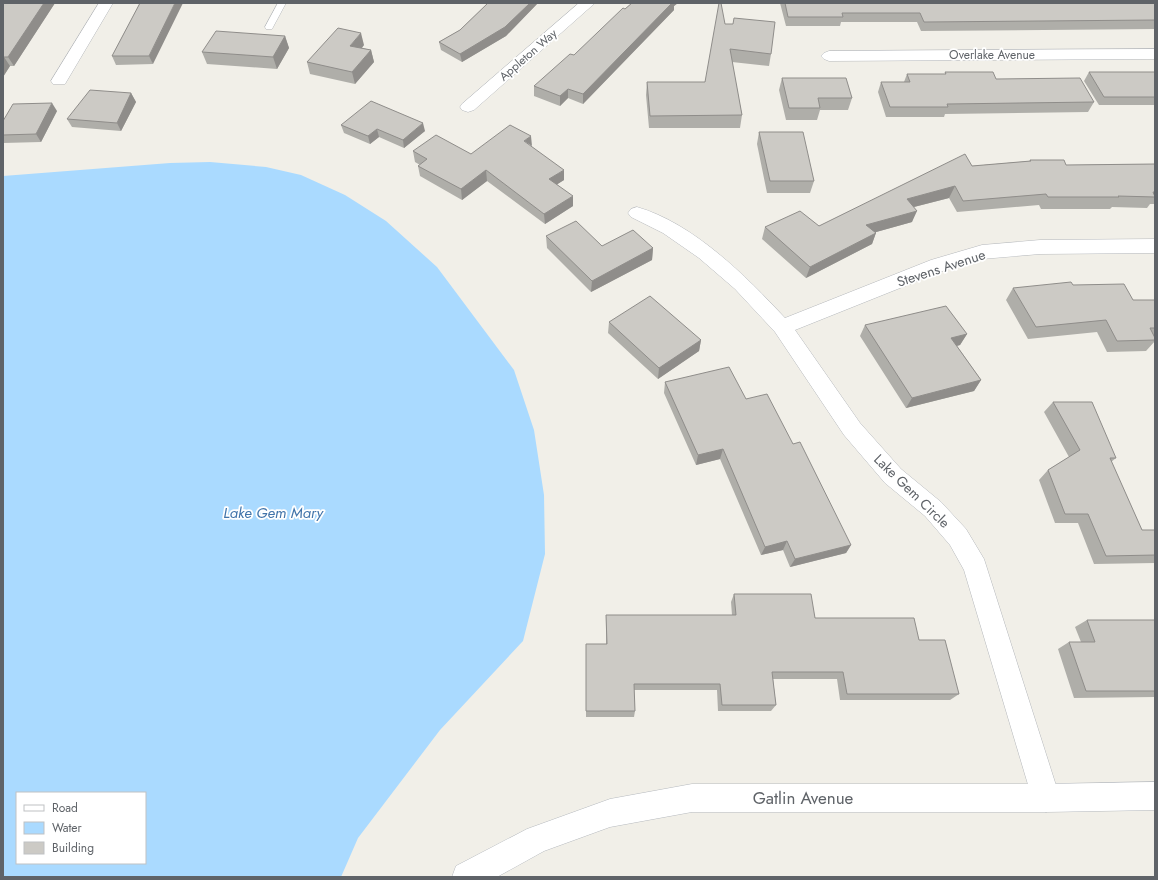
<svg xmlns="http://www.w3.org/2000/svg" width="1158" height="880" font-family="Jost,sans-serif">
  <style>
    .water { fill: #aadaff; fill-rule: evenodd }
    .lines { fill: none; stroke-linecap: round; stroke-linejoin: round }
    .lane-casing { stroke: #b5b8bc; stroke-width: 1 }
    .street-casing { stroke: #b5b8bc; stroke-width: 1 }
    .secondary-casing { stroke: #b6babf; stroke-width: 1 }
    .lane { fill: #fff; fill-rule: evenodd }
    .street { fill: #fff; fill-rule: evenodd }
    .secondary { fill: #fff; fill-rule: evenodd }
    .wall { fill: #afaea9 }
    .shaded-wall { fill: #8f8d8a }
    .building { fill: #cccac5; stroke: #8f8d8a }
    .labels { text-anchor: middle; stroke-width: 3.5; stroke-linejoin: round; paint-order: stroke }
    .far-street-label { font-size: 12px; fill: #5f6368; stroke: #fff }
    .street-label { font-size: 14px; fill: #5f6368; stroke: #fff }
    .water-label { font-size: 15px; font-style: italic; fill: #4174aa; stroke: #fff }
    .near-street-label { font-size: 17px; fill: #5f6368; stroke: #fff }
  </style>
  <rect width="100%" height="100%" fill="#f1efe8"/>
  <path class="water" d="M210,162L266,167L301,175L345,195L386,221L437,267L514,370L534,430L544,495L545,554L523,641L440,730L358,838L341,877H3V176L170,163ZM17,793H145V863H17Z"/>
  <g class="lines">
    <defs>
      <path id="lane" d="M278,3H286L272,29H266L265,27Z"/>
      <path id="street" d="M99,3H113L65,84H53L51,81Z
        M579,3H595L474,110L468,112L462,110L460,107L462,104Z
        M1155,49V59L829,61L824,59L821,56L824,53L829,51Z
        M637,207C693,223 746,276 785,318L931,260L982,245L1040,240L1155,239V253L1040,254L982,259L945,270L795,330L860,423L901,469L941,502L966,529L984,559L1060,798L1056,808L1046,812L1036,808L1032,798L964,570L950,545L925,516L885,483L844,435L775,332L735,289L699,258L663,233L631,217L628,213L631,209Z"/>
      <path id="secondary" d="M1155,782V810L1046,812H692L610,827L544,851L497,877H452L456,866L527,829L610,799L692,784H1046Z"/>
    </defs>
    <use href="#lane" class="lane-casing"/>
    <use href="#street" class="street-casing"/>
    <use href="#secondary" class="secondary-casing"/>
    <use href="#lane" class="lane"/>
    <use href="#street" class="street"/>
    <use href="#secondary" class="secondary"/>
  </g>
  <path class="wall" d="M3,3H55L14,66H10L3,77Z
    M140,3L153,64L116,65L112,56Z
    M488,3H537V4L506,36L462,62L441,50L439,42L460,30Z
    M632,3H678L674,6V10L583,104L568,98L560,106L534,96V86L574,55L625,9Z
    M780,3H1155V29L921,31L917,22H841L840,26H786Z
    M725,24L771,54L769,66L732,62L742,115L740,128H649L646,95L647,82H705Z
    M285,36L289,48L277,69L207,64L202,52Z
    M364,45L362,48L371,50L374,62L355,84L310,74L307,62Z
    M945,72L996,79L1094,102L1088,112L945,114L944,117H886L878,92L881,82H904L907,74H945Z
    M1089,72H1155V105H1099L1084,81Z
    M782,78L852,98L848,110H820L817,120H786L779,90Z
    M131,93L136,102L121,131L72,127L67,119Z
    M57,111L41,142L3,143V121Z
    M341,125L425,131L404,148L379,137L370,144L344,133Z
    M759,132L814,181L810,193H767L757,144Z
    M532,147L564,180L557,184L573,206L545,224L487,181L462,200L420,176L418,166L420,165L415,162L413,151L471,154Z
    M1030,160L1066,165L1155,164V204H1150L1147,208L1112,207L1110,209H1041L1039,205L957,212L949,198L914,207L912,222L876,232L872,244L806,278L762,239L765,227L819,226L972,166L1029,161Z
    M546,236L602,246L653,248L652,260L591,292L547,248Z
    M1073,285L1133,300H1155V341L1146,351L1107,352L1097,332L1028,339L1006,300L1013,288Z
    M609,322L701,340L699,351L658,379L608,333Z
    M865,325L967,334L960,345L957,346L981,380L974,391L906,408L860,336Z
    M665,382L746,399L793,444L851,545L846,553L790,567L783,550L761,555L720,459L696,465L664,393Z
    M1053,402L1116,458L1111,462L1142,530H1155V563L1094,564L1078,523H1055L1039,480L1048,470L1069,457L1044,412Z
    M734,594L815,618L919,640L959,694L950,700H840L837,679H773L776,705L771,711H718L717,690H634L635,711L634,717H586V644H606V615H732L731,602Z
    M1087,620H1155V697L1074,698L1058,649L1069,642H1081L1075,627Z"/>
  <path class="shaded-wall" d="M44,3H55L14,66L8,57Z
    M175,3H183L153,64L149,56Z
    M530,3H537V4L506,36L462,62L460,54Z
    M671,3H678L674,6V10L583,104V94Z
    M361,33L364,45L353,58L350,46Z
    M285,36L289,48L277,69L273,57Z
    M371,50L374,62L355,84L352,72Z
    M4,57L10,66L3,77V58Z
    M568,89V98L560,106V96Z
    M131,93L136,102L121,131L117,123Z
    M52,103L57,111L41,142L36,134Z
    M423,123L425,131L404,148L403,140Z
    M377,129L379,137L370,144L368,136Z
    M531,136L532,146L524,141Z
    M486,170L487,181L462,200L461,189Z
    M564,170V180L550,189L549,179Z
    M955,186L949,198L902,210L907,199Z
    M573,196V206L545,224L544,214Z
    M917,211L912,222L862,236L866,225Z
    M876,233L872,244L806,278L810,267Z
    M653,248L652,260L591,292L592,281Z
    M967,334L960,345L945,349L951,338Z
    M701,340L699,351L658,379L659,368Z
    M981,380L974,391L906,408L912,398Z
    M723,449L720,459L696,465L698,455Z
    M787,541L783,550L761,555L765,547Z
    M851,545L846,553L790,567L795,559Z"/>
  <path class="building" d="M3,3H44L8,57H4L3,58Z
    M140,3H175L149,56H112Z
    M488,3H530L505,27L460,54L439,42L460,30Z
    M632,3H672L583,94L568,89L560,96L534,86L570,54L574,55L623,8L625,9Z
    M719,3H721L725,24H733L734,18L775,22L771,54L730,49L742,115L650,116L647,82H705Z
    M785,3H1155V20L924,22L920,13H842L843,17H788Z
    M338,28L361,33L350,46L371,50L352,72L307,62Z
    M216,31L285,36L273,57L202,52Z
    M945,72H993L996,79L1080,78L1094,102L947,104L948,107H890L881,82H910L907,74H946Z
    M1089,72H1155V97H1104Z
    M782,78H846L852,98H818L820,108H789Z
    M90,90L131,93L117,123L67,119Z
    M371,101L423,123L403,140L377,129L368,136L341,125Z
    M52,103L36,134L3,135V121L13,104Z
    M510,125L531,136L524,141L564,170L549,179L573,196L544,214L486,170L461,189L418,166L427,159L413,151L436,135L471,154Z
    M759,132H803L814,181H770Z
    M965,154L972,166L1031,161L1030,160H1064L1066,165L1155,164V192H1153L1155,197L1118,196L1119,197H1048L1046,194L963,201L955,186L907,199L917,211L866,225L876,233L810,267L765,227L800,211L819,226Z
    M576,221L602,246L633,230L653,248L592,281L546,236Z
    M1071,282L1073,285L1124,284L1133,300H1155V328H1150L1155,338V340L1117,341L1106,320L1036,327L1013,288Z
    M650,296L701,340L659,368L609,322Z
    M946,306L967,334L951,338L981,380L912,398L865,325Z
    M729,367L746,399L767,394L793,444L800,442L851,545L795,559L787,541L765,547L723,449L698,455L665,382Z
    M1053,402H1092L1116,458H1110L1142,530H1155V555L1106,556L1088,514H1065L1048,470L1080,450Z
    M734,594H811L815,618H914L919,640H945L959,694H847L843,672H772L776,705H722L720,684H634L635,711H586V644H607L606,615H736Z
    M1087,620H1155V691H1086L1069,642H1095Z"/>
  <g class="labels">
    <g class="far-street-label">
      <text transform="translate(528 55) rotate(-41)" y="4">Appleton Way</text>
      <text x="992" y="59">Overlake Avenue</text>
    </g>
    <g class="street-label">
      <text transform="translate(941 268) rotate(-18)" y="5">Stevens Avenue</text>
      <text transform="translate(912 491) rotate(44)" y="5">Lake Gem Circle</text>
    </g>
    <g class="water-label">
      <text x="273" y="518">Lake Gem Mary</text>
    </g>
    <g class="near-street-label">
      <text x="803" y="804">Gatlin Avenue</text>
    </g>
  </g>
  <rect width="1158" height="880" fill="none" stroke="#5f6368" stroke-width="8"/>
  <rect x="16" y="792" width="130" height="72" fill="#ffffff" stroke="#bfc1c3"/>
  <rect x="24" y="805" width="20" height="6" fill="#ffffff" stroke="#bfc1c3"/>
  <text x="52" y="812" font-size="12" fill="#5f6368">Road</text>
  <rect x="24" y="822" width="20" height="12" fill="#aadaff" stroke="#bfc1c3"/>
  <text x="52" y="832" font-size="12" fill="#5f6368">Water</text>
  <rect x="24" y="842" width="20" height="12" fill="#cccac5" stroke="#bfc1c3"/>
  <text x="52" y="852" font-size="12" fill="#5f6368">Building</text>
</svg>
